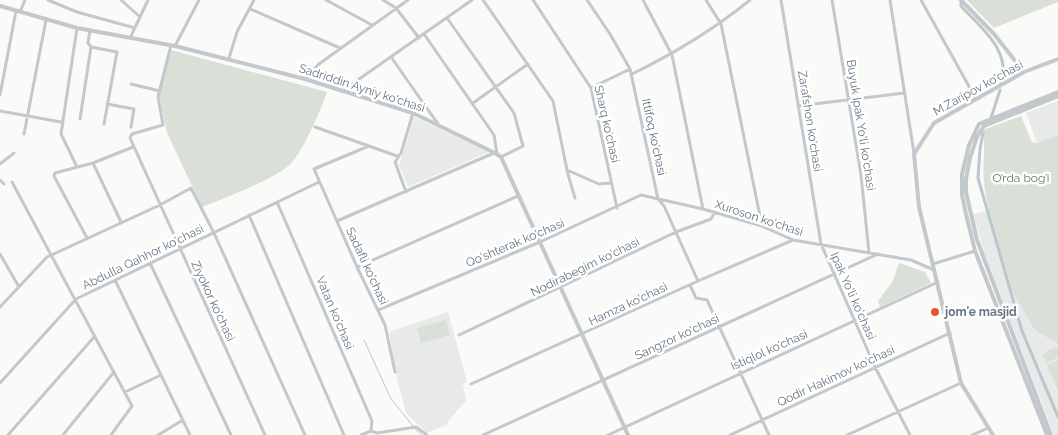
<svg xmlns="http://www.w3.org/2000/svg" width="1058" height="435" font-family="Raleway,sans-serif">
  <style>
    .built { fill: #e8e9e9 }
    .green { fill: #dadfd7 }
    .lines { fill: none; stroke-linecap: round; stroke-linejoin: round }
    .stream { stroke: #bbc7cb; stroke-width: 1 }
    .canal { stroke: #bbc7cb; stroke-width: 3 }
    .minor { stroke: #c3c8cc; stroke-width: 3 }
    .tertiary { stroke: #c3c8cc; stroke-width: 4 }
    .poi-dot { fill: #e4572e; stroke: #fff; stroke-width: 2 }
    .labels { text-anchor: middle; stroke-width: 5; stroke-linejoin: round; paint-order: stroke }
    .street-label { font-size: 12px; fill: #657683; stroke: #fff }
    .park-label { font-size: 12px; fill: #687a64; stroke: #fff }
    .poi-label { font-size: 12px; font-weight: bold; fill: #657683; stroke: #fff; text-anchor: start }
  </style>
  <rect width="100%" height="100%" fill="#fafaf8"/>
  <path class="built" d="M1058,101V135L1037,143L1026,113Z
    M414,117L489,152L408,187L399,165Z
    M987,211L1012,291L1058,313V435H1054L984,252L973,214Z
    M448,312L467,382L463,384L466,401L448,421V424L427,433L406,413L397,379L389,332Z"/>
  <path class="green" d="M967,0H1058V2L994,28Z
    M171,50L327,92C320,111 302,156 287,167C267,182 225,198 202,207L167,133L159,97Z
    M1021,116L1032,142L1037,143L1058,135V344L1035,330L1012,291C1001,255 989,220 984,183C982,165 986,148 983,130Z
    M899,263L925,272L931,283L880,307L878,301L893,281Z
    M446,320L450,335L421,343L417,328Z
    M1058,346V357L1047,363L1042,354Z
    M1058,360V391L1047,365Z"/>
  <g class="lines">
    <path class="stream" d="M364,340L391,399L413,426
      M415,429L422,435"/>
    <path class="canal" d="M961,3V6C981,28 1012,51 1001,84
      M991,118L1000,90
      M983,133L980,149L978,178L1022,331L1058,417"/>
    <path class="minor" d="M48,0L77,12L135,28
      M121,0L140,17
      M326,0L372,25
      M383,0L396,8L419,38
      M483,0L553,101L567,170L599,184L611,183
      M533,0L591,88L617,208
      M587,0L610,34L630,69L658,199L664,206L698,281
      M643,0L672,55L703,209L762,226L793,240L911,260L934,270
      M706,0L721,24L762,226
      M781,0L821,244L875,367L910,435
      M832,0L861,175L869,253
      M890,0L914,153
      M921,0L976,99
      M250,9L340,48
      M20,12L25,0
      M447,18L514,113L523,146L501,157
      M77,28L61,134L77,167
      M90,30L88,43L91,47L117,52L104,124
      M424,34L494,135L497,154
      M130,38L148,0
      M171,45L158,97L163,125L132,134L130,138L265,435
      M175,46L199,0
      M391,57L438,124
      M229,58L237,32L254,0
      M632,74C675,53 713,30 750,0
      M305,79L319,64L408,0
      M131,84L160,91
      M591,88L630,69
      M342,91L472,0
      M0,95L16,11
      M473,103L528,64
      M107,104L134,109L131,127
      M798,106L904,93
      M0,111L61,122
      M80,119L91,47
      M315,127L369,146
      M24,134L46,20
      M93,163L121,222
      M0,164L14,153
      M567,171L575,198
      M0,180L4,184
      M12,182L132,406L111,435
      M406,192L395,162L401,153L413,113
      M277,202L372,421L371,431
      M249,215L344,435
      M337,221L494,153
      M87,238L54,176L55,173L93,163L133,147
      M0,254L19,287
      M150,263L231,435
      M933,264L975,251
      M357,267L518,196
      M115,280L190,435
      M690,285L696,298L707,300L769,435
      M0,307L47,257L160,205L191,188L214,233L305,435
      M378,310L540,242L641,195L703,209
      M459,335L676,232L711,219L715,212
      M395,372L385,325L357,267L314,169L369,146L397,156
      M0,383L76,299L319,182
      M471,384L698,281L793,240
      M125,392L161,375
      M8,435L95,336
      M63,435L114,372
      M158,435L183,420
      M361,435L371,431L377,433L416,427L427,435
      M483,435L878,254
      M608,435L938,282
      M730,435L950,333
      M847,435L961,383
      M972,435L988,428"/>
    <path class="tertiary" d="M961,0L994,34L1024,72
      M0,6L77,28L175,46L305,79L413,113L495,153L501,157L628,435
      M993,435L961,383L919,207L914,154L934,123L1024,72L1058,59
      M1047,435L975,251L966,214L962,195V174L969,145L979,124L1058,92
      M1051,435L977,240L966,192V179L970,158L977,137L984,126L1058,96"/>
  </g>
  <circle class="poi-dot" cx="935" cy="312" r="5"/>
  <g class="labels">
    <g class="street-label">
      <text transform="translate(362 88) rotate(18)" y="4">Sadriddin Ayniy ko'chasi</text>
      <text transform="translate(978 88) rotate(-29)" y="4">M.Zaripov ko'chasi</text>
      <text transform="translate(810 121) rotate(81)" y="4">Zarafshon ko'chasi</text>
      <text transform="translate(607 124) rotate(77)" y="4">Sharq ko'chasi</text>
      <text transform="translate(861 125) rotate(81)" y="4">Buyuk Ipak Yo'li ko'chasi</text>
      <text transform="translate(654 137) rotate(78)" y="4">Ittifoq ko'chasi</text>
      <text transform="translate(759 218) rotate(18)" y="4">Xuroson ko'chasi</text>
      <text transform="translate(515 243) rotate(-23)" y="4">Qo'shterak ko'chasi</text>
      <text transform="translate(143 257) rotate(-26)" y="4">Abdulla Qahhor ko'chasi</text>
      <text transform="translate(367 266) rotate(65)" y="4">Sadafli ko'chasi</text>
      <text transform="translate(585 267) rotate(-26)" y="4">Nodirabegim ko'chasi</text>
      <text transform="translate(853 296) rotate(66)" y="4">Ipak Yo'li ko'chasi</text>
      <text transform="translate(213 301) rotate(65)" y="4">Ziyokor ko'chasi</text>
      <text transform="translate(628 304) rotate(-25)" y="4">Hamza ko'chasi</text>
      <text transform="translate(335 313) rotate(67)" y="4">Vatan ko'chasi</text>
      <text transform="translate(677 337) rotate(-25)" y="4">Sangzor ko'chasi</text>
      <text transform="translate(769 350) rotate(-24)" y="4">Istiqlol ko'chasi</text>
      <text transform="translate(836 376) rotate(-25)" y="4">Qodir Hakimov ko'chasi</text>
    </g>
    <g class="park-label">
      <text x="1021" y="182">O’rda bog’i</text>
    </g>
    <g class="poi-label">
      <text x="945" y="316">jom'e masjid</text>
    </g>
  </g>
</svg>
